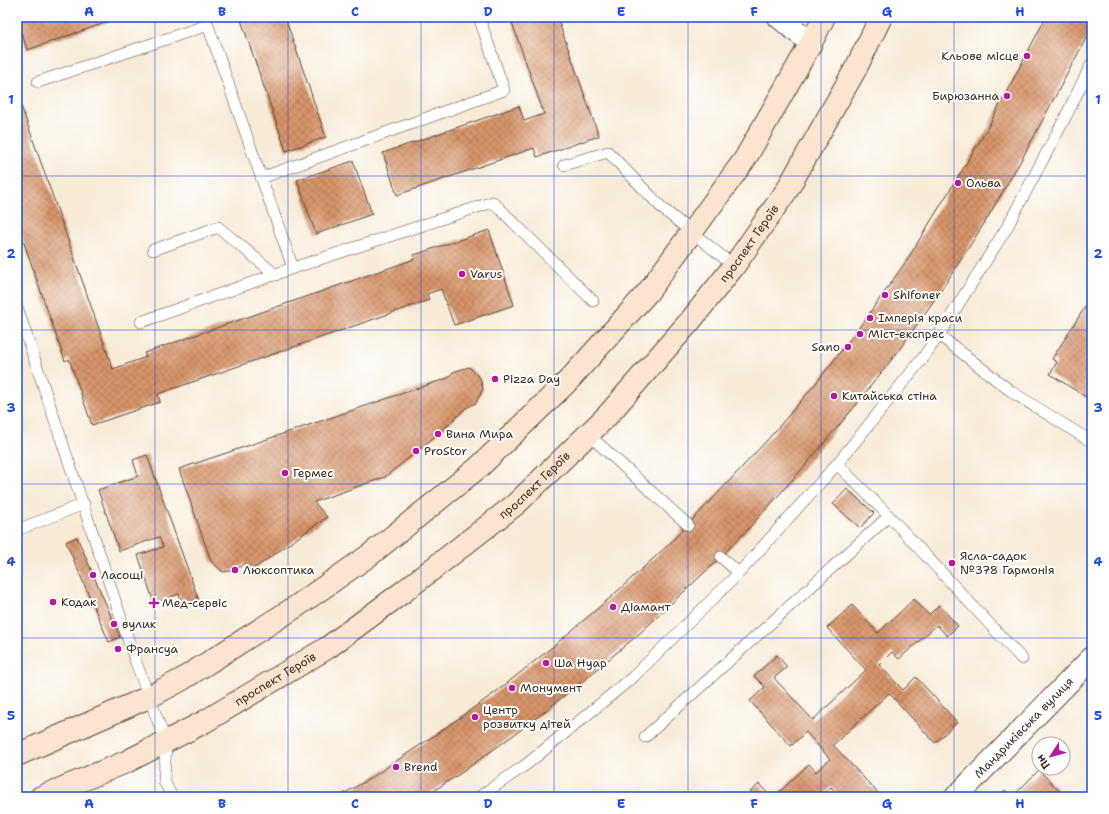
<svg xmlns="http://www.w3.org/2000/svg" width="1109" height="814" font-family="'Shantell Sans',sans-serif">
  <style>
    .building { fill: url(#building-cross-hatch) }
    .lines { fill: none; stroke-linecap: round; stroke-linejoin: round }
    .service-casing { stroke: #57473a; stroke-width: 12 }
    .minor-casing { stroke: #57473a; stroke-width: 24 }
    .secondary-casing { stroke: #57473a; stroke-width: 24 }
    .service { stroke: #fff; stroke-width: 11 }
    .minor { stroke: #fff; stroke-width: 22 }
    .secondary { stroke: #fce5d0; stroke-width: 22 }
    .grid { fill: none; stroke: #1d4ed8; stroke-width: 1; stroke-opacity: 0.55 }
    .poi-dot { fill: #b5179e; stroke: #fff; stroke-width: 1.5 }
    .labels { text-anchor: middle; stroke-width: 4; stroke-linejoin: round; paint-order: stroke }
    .poi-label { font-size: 12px; fill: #3b2a1e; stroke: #fff; text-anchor: start }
    .street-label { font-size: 12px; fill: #3b2a1e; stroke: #fff }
    .neatline { fill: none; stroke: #1d4ed8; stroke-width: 1.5 }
    .grid-label { font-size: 13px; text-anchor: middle; font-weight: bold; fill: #1d4ed8 }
  </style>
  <defs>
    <pattern id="building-cross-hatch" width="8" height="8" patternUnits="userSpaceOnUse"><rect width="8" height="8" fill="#d7946a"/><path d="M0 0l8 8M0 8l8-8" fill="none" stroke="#b07957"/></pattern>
  </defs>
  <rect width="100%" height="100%" fill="#fff"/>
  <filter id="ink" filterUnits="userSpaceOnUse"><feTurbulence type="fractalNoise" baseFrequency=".025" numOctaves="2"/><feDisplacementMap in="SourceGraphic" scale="8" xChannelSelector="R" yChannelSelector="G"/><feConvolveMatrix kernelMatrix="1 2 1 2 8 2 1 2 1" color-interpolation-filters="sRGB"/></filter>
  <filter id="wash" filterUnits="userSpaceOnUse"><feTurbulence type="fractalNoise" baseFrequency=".012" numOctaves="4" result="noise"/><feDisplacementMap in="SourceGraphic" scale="16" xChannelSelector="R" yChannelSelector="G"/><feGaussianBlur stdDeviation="0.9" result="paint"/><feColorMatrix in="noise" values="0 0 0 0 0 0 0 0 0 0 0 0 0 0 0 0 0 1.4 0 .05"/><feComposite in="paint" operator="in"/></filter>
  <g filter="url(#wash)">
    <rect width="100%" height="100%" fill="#f7ebd8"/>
    <g id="blocks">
      <path class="building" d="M17,17H122L27,50L22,34L17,36Z
        M240,17H285L326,137L286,151Z
        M510,17H557L599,136L537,157L534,148L397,195L383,153L519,106L524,121L544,114Z
        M1046,17H1092V27L1023,157L985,222L942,289L899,350L851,411L803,468L751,526L721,557L640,633L583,681L522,729L461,773L424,797H338L371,778L435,735L496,692L556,644L611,597L667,546L718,493L770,437L817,382L864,321L907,260L986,131Z
        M17,94L113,369L146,357L144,353L415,259L414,255L489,230L514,305L454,325L441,289L427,294L429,300L158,394L160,402L92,425L69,359L65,361L17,223Z
        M353,161L372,214L316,234L297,180Z
        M1092,296V401L1050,374L1057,362L1052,359Z
        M469,367L480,378L483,389L476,403L466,408L438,434L385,477L314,502L327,517L252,570L245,563L235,570L223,572L211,561L179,469L448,378L453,372Z
        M147,455L199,601L184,607L179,594L154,603L138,555L163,547L159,537L119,551L98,490L138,476L133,460Z
        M847,489L874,513L860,528L833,504Z
        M77,537L120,637L109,642L66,542Z
        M914,599L929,615L939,605L958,626L947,636L937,625L899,659L892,652L879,665L903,690L916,677L957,722L935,743L889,693L833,745L879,794L876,797H840L831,787L820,797H774L809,764L816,772L830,759L806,732L791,746L750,701L765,687L754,676L777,655L787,667L774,678L813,720L866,670L827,628L852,605L878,633Z
        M1039,770L1065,797H1021L1017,792Z
        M759,784L771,797H750L748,794Z
        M1005,790L1012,797H998Z"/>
    </g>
  </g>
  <g filter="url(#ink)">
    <use href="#blocks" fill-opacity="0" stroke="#57473a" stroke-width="1"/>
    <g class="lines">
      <defs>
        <path id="service" d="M205,17L293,268L493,202L593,301
          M38,82L208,25
          M564,165L608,152L663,209L734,266
          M261,178L504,90L479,17
          M153,250L218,227L276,275
          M17,307L135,660L166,742L164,781L172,797
          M141,322L293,268
          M939,335L1012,392L1092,442
          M588,434L688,525
          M837,464L889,516L1022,659
          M17,530L84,504
          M721,557L739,573
          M645,737L889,516
          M479,797L527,764L633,677L739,573L837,464L922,359L939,335L1006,229L1065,118L1092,63"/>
        <g id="minor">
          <path d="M779,17L811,43"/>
          <path id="s1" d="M956,797L1092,658"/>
        </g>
        <g id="secondary">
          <path d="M17,755L149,697L181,680L297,606L371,554L479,467L569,380L648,292L745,159L811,43L824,17"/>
          <path id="s2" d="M41,797L126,762L204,722L327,648L403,592L516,504L607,416L691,320L734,266L787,190L856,68L881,17"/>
        </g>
      </defs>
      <use href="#service" class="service-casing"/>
      <use href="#minor" class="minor-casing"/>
      <use href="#secondary" class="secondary-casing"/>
      <use href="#service" class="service"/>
      <use href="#minor" class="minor"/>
      <use href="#secondary" class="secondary"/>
    </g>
  </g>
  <path class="grid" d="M155,17V797M288,17V797M421,17V797M554,17V797M688,17V797M821,17V797M954,17V797M17,176H1092M17,330H1092M17,484H1092M17,638H1092"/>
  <g class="poi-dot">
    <circle cx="1027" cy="56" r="4"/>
    <circle cx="1007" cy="96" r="4"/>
    <circle cx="958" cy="183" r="4"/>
    <circle cx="462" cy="274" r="4"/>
    <circle cx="885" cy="295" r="4"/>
    <circle cx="870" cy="318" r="4"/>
    <circle cx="860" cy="334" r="4"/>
    <circle cx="848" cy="347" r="4"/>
    <circle cx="495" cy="379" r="4"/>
    <circle cx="834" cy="396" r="4"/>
    <circle cx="438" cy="434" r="4"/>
    <circle cx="416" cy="451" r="4"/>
    <circle cx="285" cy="473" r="4"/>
    <circle cx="952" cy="563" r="4"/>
    <circle cx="235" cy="570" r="4"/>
    <circle cx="93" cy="575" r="4"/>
    <circle cx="53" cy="602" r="4"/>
    <path d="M152 597h4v4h4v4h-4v4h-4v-4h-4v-4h4z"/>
    <circle cx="613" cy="607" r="4"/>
    <circle cx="114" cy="624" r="4"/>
    <circle cx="118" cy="649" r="4"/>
    <circle cx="546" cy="663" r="4"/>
    <circle cx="512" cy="688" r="4"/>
    <circle cx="475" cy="717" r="4"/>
    <circle cx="396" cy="767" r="4"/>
  </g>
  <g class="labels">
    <g class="poi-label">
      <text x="1019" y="60" text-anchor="end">Кльове місце</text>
      <text x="999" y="100" text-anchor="end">Бирюзанна</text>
      <text x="966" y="187">Ольва</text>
      <text x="470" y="278">Varus</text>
      <text x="893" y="299">Shifoner</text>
      <text x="878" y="322">Імперія краси</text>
      <text x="868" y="338">Міст-експрес</text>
      <text x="840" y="351" text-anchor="end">Sano</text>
      <text x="503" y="383">Pizza Day</text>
      <text x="842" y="400">Китайська стіна</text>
      <text x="446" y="438">Вина Мира</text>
      <text x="424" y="455">ProStor</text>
      <text x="293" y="477">Гермес</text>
      <text x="960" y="560">Ясла-садок<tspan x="960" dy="14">№378 Гармонія</tspan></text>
      <text x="243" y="574">Люксоптика</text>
      <text x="101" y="579">Ласощі</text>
      <text x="61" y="606">Кодак</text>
      <text x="162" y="607">Мед-сервіс</text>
      <text x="621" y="611">Діамант</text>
      <text x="122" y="628">вулик</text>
      <text x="126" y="653">Франсуа</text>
      <text x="554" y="667">Ша Нуар</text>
      <text x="520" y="692">Монумент</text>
      <text x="483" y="714">Центр<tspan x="483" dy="14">розвитку дітей</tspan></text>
      <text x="404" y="771">Brend</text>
    </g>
    <g class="street-label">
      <text dy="4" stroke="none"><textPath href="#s2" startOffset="911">проспект Героїв</textPath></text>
      <text dy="4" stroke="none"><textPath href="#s2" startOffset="587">проспект Героїв</textPath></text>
      <text dy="4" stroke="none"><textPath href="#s2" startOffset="263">проспект Героїв</textPath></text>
      <text dy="4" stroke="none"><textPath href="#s1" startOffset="97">Мандриківська вулиця</textPath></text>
    </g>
  </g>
  <rect width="1109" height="814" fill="none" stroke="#fff" stroke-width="44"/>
  <g transform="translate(1051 756) rotate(234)"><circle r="19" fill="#ffffff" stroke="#b1aaa5"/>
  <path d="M0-3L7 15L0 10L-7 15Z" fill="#b5179e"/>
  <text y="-6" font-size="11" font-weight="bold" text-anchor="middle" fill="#3b2a1e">Пн</text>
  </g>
  <rect x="22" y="22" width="1065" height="770" class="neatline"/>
  <g class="grid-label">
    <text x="89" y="16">A</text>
    <text x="222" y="16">B</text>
    <text x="355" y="16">C</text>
    <text x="488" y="16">D</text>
    <text x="621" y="16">E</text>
    <text x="754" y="16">F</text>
    <text x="887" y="16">G</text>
    <text x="1020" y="16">H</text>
    <text x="11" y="104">1</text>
    <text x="1098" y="104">1</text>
    <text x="11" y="258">2</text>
    <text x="1098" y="258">2</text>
    <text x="11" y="412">3</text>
    <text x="1098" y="412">3</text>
    <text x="11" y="566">4</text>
    <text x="1098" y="566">4</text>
    <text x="11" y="720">5</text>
    <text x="1098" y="720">5</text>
    <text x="89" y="808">A</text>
    <text x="222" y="808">B</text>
    <text x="355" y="808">C</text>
    <text x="488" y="808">D</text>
    <text x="621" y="808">E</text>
    <text x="754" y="808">F</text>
    <text x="887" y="808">G</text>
    <text x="1020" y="808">H</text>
  </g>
</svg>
